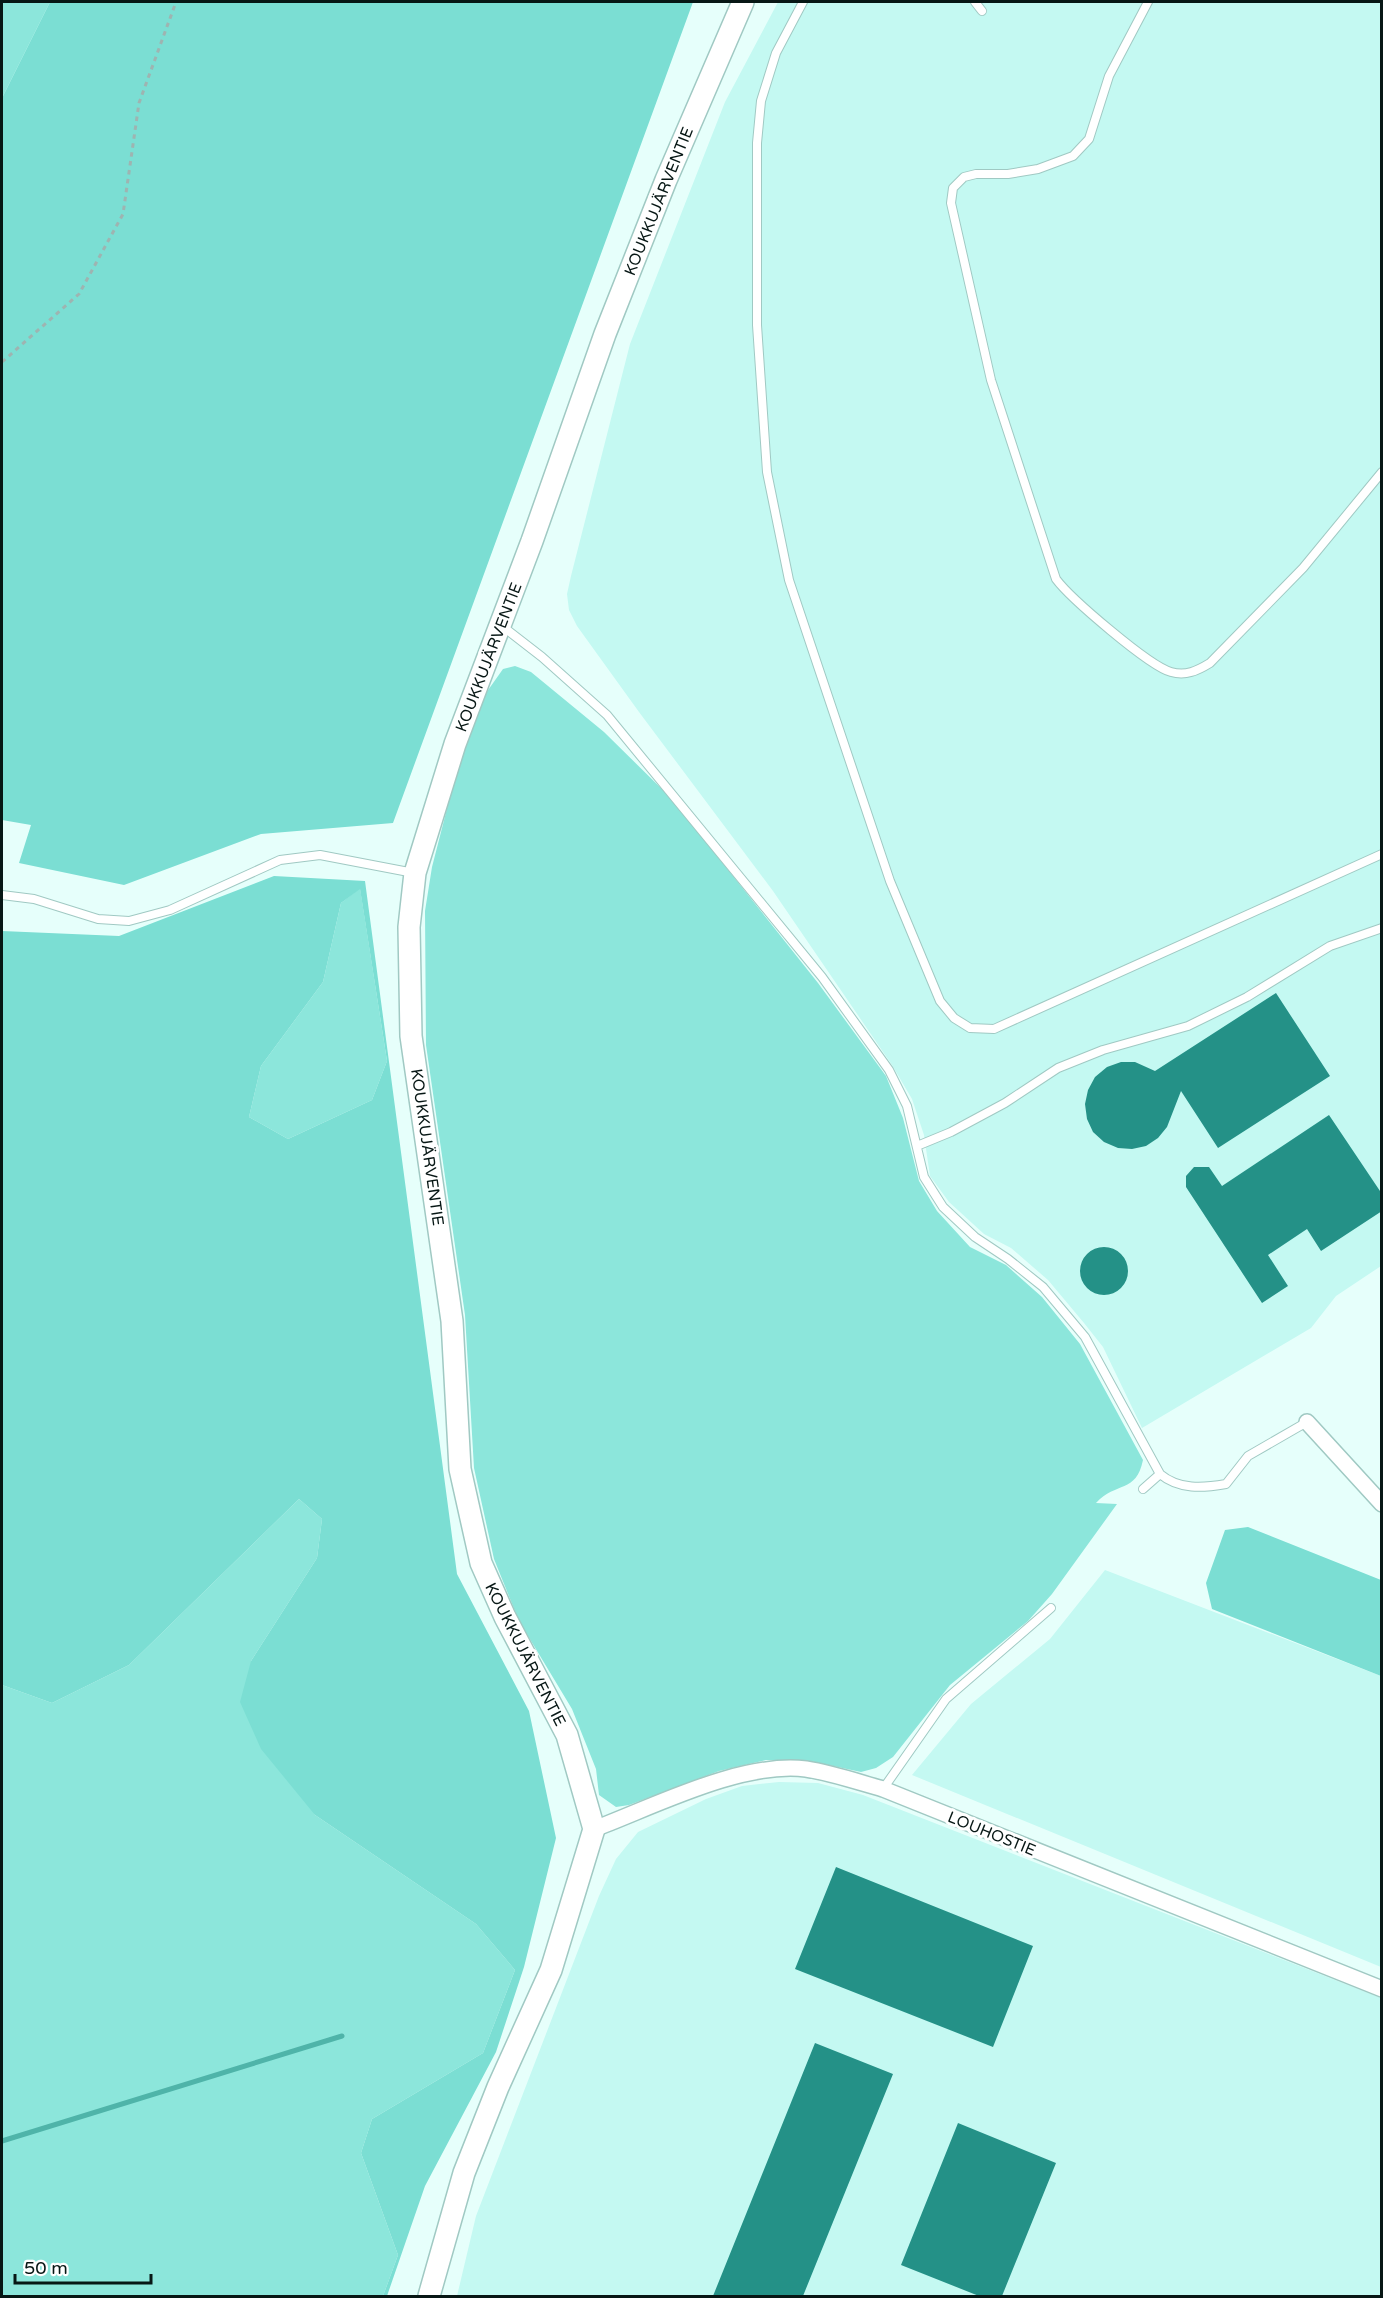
<svg xmlns="http://www.w3.org/2000/svg" width="1383" height="2298" font-family="'Varela Round',sans-serif">
  <style>
    .built { fill: #c4f9f2 }
    .green { fill: #8ce6db }
    .forest { fill: #7bded3; fill-rule: evenodd }
    .lines { fill: none; stroke-linecap: round; stroke-linejoin: round }
    .stream { stroke: #4fb4a9; stroke-width: 5 }
    .building { fill: #249187 }
    .lane-casing { stroke: #a0c9c3; stroke-width: 10 }
    .street-casing { stroke: #a0c9c3; stroke-width: 18 }
    .secondary-casing { stroke: #a0c9c3; stroke-width: 24 }
    .path { stroke: #9eb4b1; stroke-width: 3; stroke-dasharray: 4.5 4.5; stroke-linecap: butt }
    .lane { stroke: #fff; stroke-width: 8 }
    .street { stroke: #fff; stroke-width: 15 }
    .secondary { stroke: #fff; stroke-width: 21 }
    .labels { text-anchor: middle; stroke-width: 6; stroke-linejoin: round; paint-order: stroke }
    .street-label { font-size: 16px; fill: #071715; stroke: #fff }
  </style>
  <rect width="100%" height="100%" fill="#e6fffb"/>
  <path class="built" d="M778,2H1381V1266L1336,1296L1311,1328L1142,1428L1103,1347L1084,1323L1048,1280L1011,1248L984,1234L949,1202L930,1176L924,1135L912,1099L892,1065L773,891L639,712L577,626L569,610L567,594L571,576L630,344L725,102Z
    M1105,1570L1381,1676V1967L912,1775L971,1704L1050,1639Z
    M779,1782L818,1783L863,1795L1381,1998V2296H457L476,2216L599,1896L616,1859L638,1832L706,1799L742,1786Z"/>
  <path class="green" d="M2,2H50L2,98Z
    M515,666L531,672L604,732L671,798L818,983L886,1076L903,1118L919,1181L937,1211L970,1247L1006,1265L1042,1297L1080,1344L1143,1460C1136,1494 1116,1481 1096,1503L1117,1504L1052,1594L1028,1621L950,1685L893,1757L876,1768L861,1772L810,1761L766,1760L719,1771L629,1805L616,1807L599,1795L596,1769L572,1709L519,1621L494,1559L474,1468L465,1315L426,1045L425,911L432,867L459,762L486,693L503,669Z
    M360,888L387,1061L372,1100L288,1139L249,1117L261,1066L323,982L341,903Z
    M299,1499L322,1519L317,1558L251,1661L315,1815L476,1924L515,1970L483,2053L372,2119L361,2153L398,2255L383,2296H2V1685L52,1703L129,1665Z"/>
  <path class="forest" d="M50,2H693L393,823L261,834L124,885L19,863L31,825L2,820V98Z
    M274,876L365,881L457,1574L529,1711L556,1838L524,1967L496,2052L425,2186L387,2296H383L398,2255L361,2153L372,2119L483,2053L515,1970L476,1924L315,1815L261,1749L240,1702L251,1661L317,1558L322,1519L299,1499L129,1665L52,1703L2,1685V931L119,936ZM360,889L387,1061L372,1100L288,1139L249,1117L261,1066L323,982L341,903Z
    M1248,1527L1381,1580V1676L1212,1609L1206,1583L1225,1530Z"/>
  <g class="lines">
    <path class="stream" d="M2,2141L342,2036"/>
  </g>
  <path class="building" d="M1276,993L1330,1076L1218,1148L1181,1091L1167,1127L1158,1138L1146,1146L1132,1149L1118,1148L1104,1142L1093,1132L1087,1119L1085,1104L1088,1090L1095,1077L1107,1067L1121,1062H1135L1155,1071Z
    M1329,1115L1382,1194V1211L1321,1251L1307,1229L1268,1255L1288,1286L1262,1303L1186,1187V1176L1194,1167H1209L1222,1186Z
    M1080 1271a24 24 0 1 1 48 0a24 24 0 1 1-48 0Z
    M836,1867L1033,1946L993,2047L795,1969Z
    M815,2043L893,2074L803,2296H713Z
    M958,2123L1056,2163L1002,2296H979L901,2265Z"/>
  <g class="lines">
    <defs>
      <path id="lane" d="M803,2L776,53L761,101L757,143V325L767,472L789,580L890,881L940,1001L954,1018L970,1028L994,1029L1382,854
        M975,2L982,11
        M1148,2L1109,76L1089,139L1073,156L1038,169L1008,174H976L964,177L953,188L951,203L991,380L1056,579C1070,598 1149,666 1171,672C1186,676 1197,671 1210,663L1303,568L1382,472
        M502,626L542,657L607,715L822,977L889,1070L907,1106L924,1177L943,1207L975,1237L1008,1259L1043,1287L1085,1337L1160,1474C1179,1490 1203,1488 1226,1484L1248,1456L1307,1422
        M2,895L34,899L98,919L129,921L170,910L280,860L320,855L414,873
        M917,1146L951,1132L1005,1103L1058,1068L1103,1050L1188,1026L1247,997L1330,946L1382,928
        M1143,1489L1160,1474
        M883,1789L946,1699L1051,1608"/>
      <path id="street" d="M1307,1422L1382,1504
        M594,1829C655,1806 742,1761 806,1769C832,1773 858,1782 883,1789L1382,1989"/>
      <path id="secondary" d="M429,2296L464,2173L498,2087L551,1970L594,1829L567,1735L505,1617L481,1563L460,1469L452,1321L411,1036L409,927L415,873L455,744L532,541L605,334L666,180L743,2"/>
    </defs>
    <use href="#lane" class="lane-casing"/>
    <use href="#street" class="street-casing"/>
    <use href="#secondary" class="secondary-casing"/>
    <path class="path" d="M2,362L79,294L123,214L139,103L176,2"/>
    <use href="#lane" class="lane"/>
    <use href="#street" class="street"/>
    <use href="#secondary" class="secondary"/>
  </g>
  <g class="labels">
    <g class="street-label">
      <text transform="translate(658 201) rotate(-68)" y="6">KOUKKUJÄRVENTIE</text>
      <text transform="translate(488 657) rotate(-69)" y="6">KOUKKUJÄRVENTIE</text>
      <text transform="translate(428 1147) rotate(82)" y="6">KOUKKUJÄRVENTIE</text>
      <text transform="translate(526 1654) rotate(63)" y="6">KOUKKUJÄRVENTIE</text>
      <text transform="translate(992 1833) rotate(22)" y="6">LOUHOSTIE</text>
    </g>
  </g>
  <rect width="1383" height="2298" fill="none" stroke="#071715" stroke-width="6"/>
  <path d="M15 2274v9h136v-9" fill="none" stroke="#071715" stroke-width="3"/>
  <text x="24" y="2274" font-size="18" fill="#071715" stroke="#ffffff" stroke-width="4.5" paint-order="stroke">50 m</text>
</svg>
